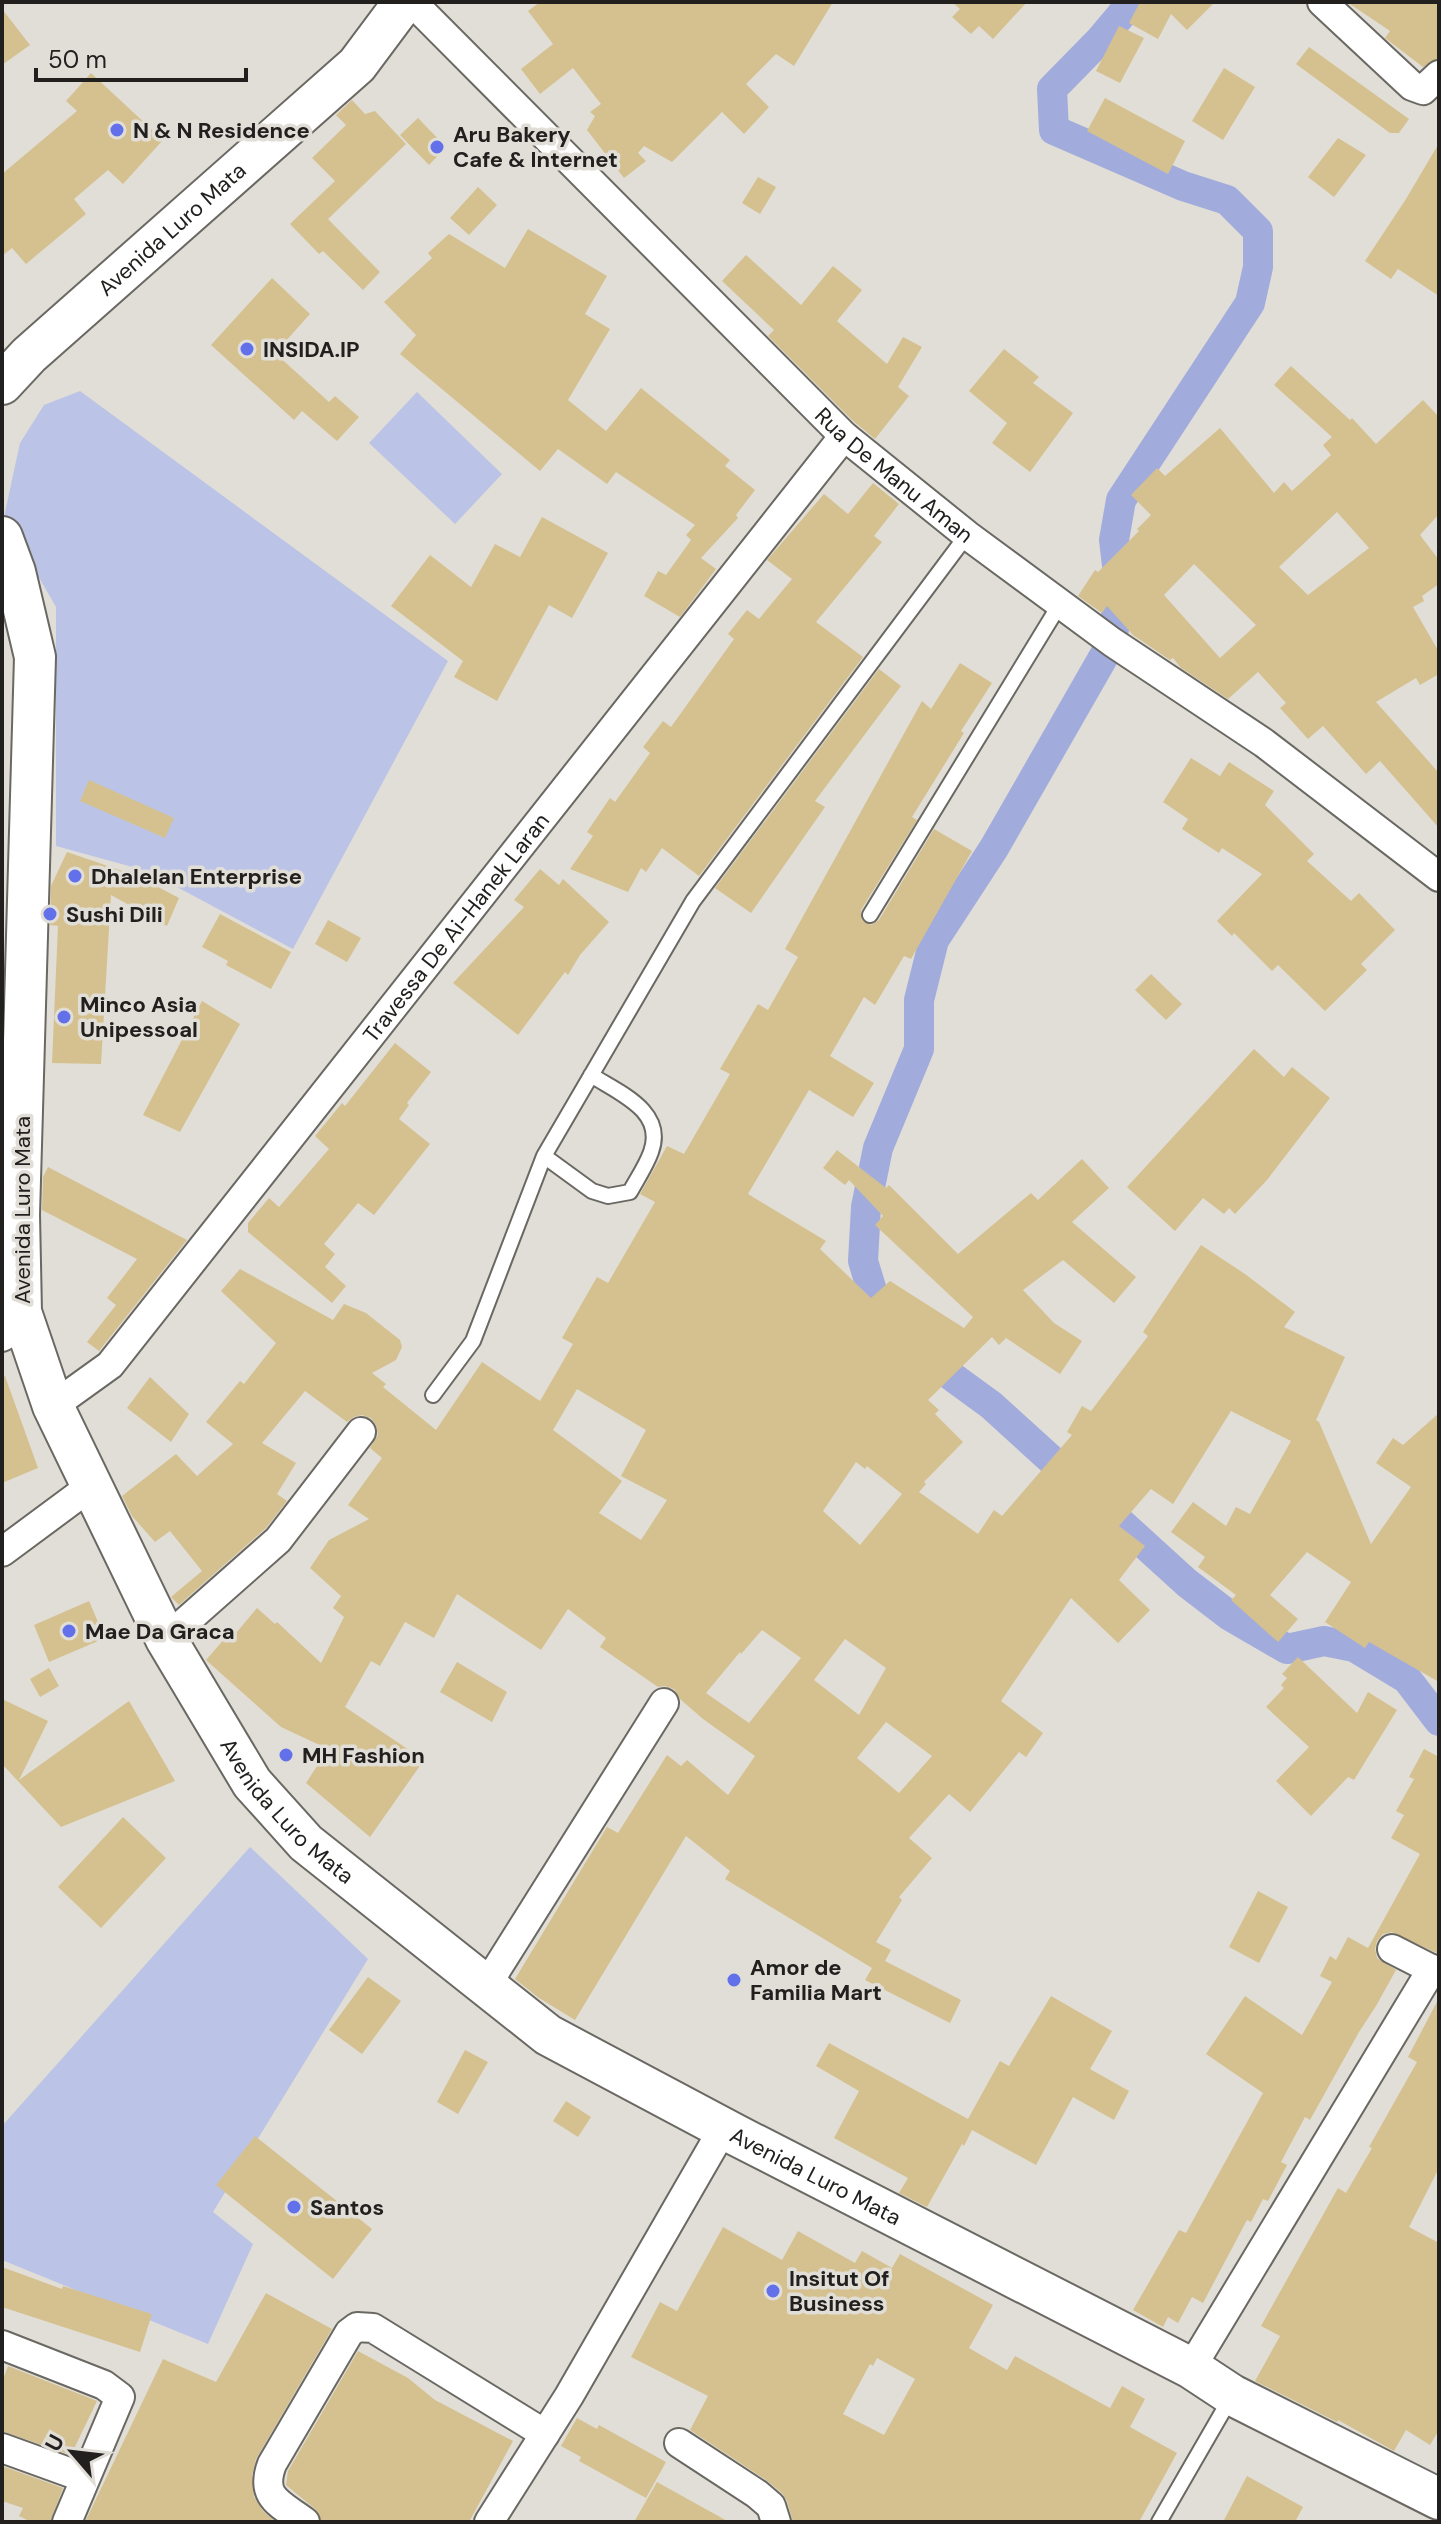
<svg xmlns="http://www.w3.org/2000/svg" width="1441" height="2524" font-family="'DM Sans',sans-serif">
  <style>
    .green { fill: #bbc4e6 }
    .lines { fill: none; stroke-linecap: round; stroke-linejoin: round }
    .canal { stroke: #a1acdc; stroke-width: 30 }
    .building { fill: #d5c18f; fill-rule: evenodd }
    .service-casing { stroke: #6a6862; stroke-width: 18 }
    .minor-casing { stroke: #6a6862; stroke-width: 32 }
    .secondary-casing { stroke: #6a6862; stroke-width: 44 }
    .service { stroke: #fff; stroke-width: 14 }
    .minor { stroke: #fff; stroke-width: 28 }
    .secondary { stroke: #fff; stroke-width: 40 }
    .poi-dot { fill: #6271e9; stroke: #e1ded7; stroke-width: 3 }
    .labels { text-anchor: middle; stroke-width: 7; stroke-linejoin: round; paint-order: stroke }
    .poi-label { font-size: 22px; font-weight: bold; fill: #21201e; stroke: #e1ded7; text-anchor: start }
    .street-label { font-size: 22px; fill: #21201e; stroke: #e1ded7 }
  </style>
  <rect width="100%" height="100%" fill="#e1ded7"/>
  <path class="green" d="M80,391L448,661L293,949L147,871L56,846V607L4,517L20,443L44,405Z
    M417,392L502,474L455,524L369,443Z
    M250,1847L368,1959L213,2212L253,2244L208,2344L2,2260V2126Z"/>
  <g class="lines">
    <path class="canal" d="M1132,2L1101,39L1052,89L1054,130L1183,186L1227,200L1258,231V267L1250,303L1121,500L1114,540L1120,590L1112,642L994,848L934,940L919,1000V1049L878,1148L866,1207L863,1261L880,1317L907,1349L943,1370L991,1405L1187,1583L1230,1616L1287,1649L1324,1641L1354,1647L1407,1679L1439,1721"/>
  </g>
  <path class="building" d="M540,2H833L794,66L776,54L746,84L769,107L744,134L722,112L672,162L644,146L638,153L646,161L624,178L587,130L595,116L590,112L601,104L573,68L540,94L521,69L553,44L528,11Z
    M952,2H1027L993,39L979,26L971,34L952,17L960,9Z
    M1140,2H1215L1187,30L1171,14L1158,39L1129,23Z
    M1347,2H1439V58L1423,67L1385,38L1390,31Z
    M2,9L30,45L2,65Z
    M1119,26L1144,38L1120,83L1096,71Z
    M1309,47L1409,119L1399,133H1390L1296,64Z
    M1224,68L1255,87L1223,140L1192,121Z
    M91,73L163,140L123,184L108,170L74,199L86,214L26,264L12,248L2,256V174L77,111L66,101Z
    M1105,98L1185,141L1168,174L1087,131Z
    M352,100L365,114L375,111L406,144L328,219L380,272L363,290L323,251L319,254L290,224L335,181L312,158L346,125L336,115Z
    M418,118L446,147L429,165L400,135Z
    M1338,138L1366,155L1334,197L1308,177Z
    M1439,143V296L1398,269L1391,279L1365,261L1406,199Z
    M758,177L776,187L760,214L742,203Z
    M478,187L497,205L469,235L450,218Z
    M528,229L607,276L585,314L610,329L568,400L606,431L641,388L730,460L725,466L755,490L736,515L738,518L701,558L716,569L680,617L644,596L658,571L666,575L691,540L686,535L695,525L616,472L607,484L558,449L540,471L400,354L416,335L384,302L432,258L428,253L449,234L505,268Z
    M746,255L801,305L833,266L862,290L837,321L887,364L903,337L922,347L898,387L909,396L875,439L852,420L768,336L774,330L722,281Z
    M272,278L310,314L275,353L329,402L335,396L359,417L337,441L302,411L294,420L211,345Z
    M1004,349L1039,377L1033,383L1073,413L1030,472L992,443L1007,423L969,391Z
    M1291,366L1350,420L1352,418L1376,444L1423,400L1439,417V514L1420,535L1439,560V584L1422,596L1424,601L1413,607L1439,652V674L1420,685L1416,678L1376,702L1439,773V828L1380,761L1366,774L1323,726L1308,739L1280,708L1286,703L1258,672L1228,699L1181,668L1173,658L1170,660L1133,635L1107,606L1102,613L1078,596L1095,570L1098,572L1139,531L1137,529L1151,515L1131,495L1157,468L1165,476L1220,428L1274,493L1284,482L1292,491L1331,455L1323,445L1332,437L1274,385ZM1337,512L1369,548L1308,595L1279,567ZM1194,564L1256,625L1220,658L1164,595Z
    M873,483L899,504L874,536L882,542L816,622L863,657L699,876L662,848L646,872L641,868L628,892L570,869L593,836L587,832L610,798L615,802L650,753L643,747L663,721L671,727L734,639L728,634L747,610L759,619L792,579L767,560L824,494L848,514Z
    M542,517L608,553L572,618L549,605L497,701L454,677L463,661L391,606L430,555L471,587L495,544L520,557Z
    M960,663L992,683L961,731L964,733L912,817L917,820L861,910L862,920L871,925L879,920L934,829L972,851L911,959L904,956L875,1005L864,997L830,1056L874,1083L853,1117L809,1090L748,1194L826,1241L820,1249L871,1298L890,1281L964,1328L973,1317L875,1225L883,1216L849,1180L845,1185L823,1168L837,1150L886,1188L889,1185L958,1254L1031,1193L1038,1200L1082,1159L1109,1188L1072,1222L1136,1277L1114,1303L1063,1260L1023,1290L1054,1323L1082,1341L1060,1374L1006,1338L999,1345L992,1337L928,1400L939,1410L935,1414L963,1442L924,1482L926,1484L919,1492L978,1534L994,1510L1002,1516L1072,1435L1067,1432L1082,1406L1091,1411L1148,1336L1143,1332L1201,1245L1245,1274L1295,1312L1284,1327L1345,1357L1316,1420L1319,1422L1371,1544L1411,1487L1376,1463L1393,1438L1403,1445L1439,1413V1682L1369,1642L1365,1648L1325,1622L1351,1582L1307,1552L1270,1595L1298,1619L1278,1642L1231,1600L1236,1595L1198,1567L1205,1557L1171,1532L1193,1502L1226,1526L1236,1507L1250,1514L1291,1441L1231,1411L1173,1504L1151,1489L1119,1526L1145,1546L1119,1580L1150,1610L1118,1643L1071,1598L1001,1701L1043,1733L1026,1757L1019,1752L970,1812L949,1794L909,1838L932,1858L899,1897L902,1900L876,1942L891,1950L885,1961L961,2000L950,2023L865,1980L872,1968L725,1879L730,1871L686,1836L575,2020L539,1998L515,1979L607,1827L618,1833L667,1755L681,1766L687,1760L728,1795L755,1756L703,1719L680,1699L674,1689L665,1686L658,1687L600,1647L606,1638L568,1609L541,1650L457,1594L434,1638L405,1622L380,1666L371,1661L345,1707L424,1760L370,1837L306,1783L328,1749L281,1727L206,1660L232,1630L236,1633L257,1608L275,1624L277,1622L321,1663L344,1617L333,1608L341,1596L310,1568L329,1540L369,1519L348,1505L382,1458L370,1448L378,1435L376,1425L371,1418L362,1415L354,1417L347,1422L305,1391L262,1443L296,1463L277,1494L287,1501L266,1528L179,1605L171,1597L202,1571L170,1531L155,1542L132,1516L122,1496L176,1454L197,1476L233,1444L206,1422L240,1381L244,1384L276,1343L221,1291L240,1269L333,1320L344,1304L366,1313L400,1340L402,1347L396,1360L372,1373L386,1384L383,1387L436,1430L482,1362L540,1401L573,1344L562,1338L597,1277L608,1283L655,1202L640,1194L667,1146L684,1154L730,1074L720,1069L758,1004L768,1010L798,957L785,949L922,701L931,709ZM577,1389L646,1430L621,1476L667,1500L641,1540L599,1513L622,1481L553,1430ZM856,1462L865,1469L867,1466L902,1494L860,1545L823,1511ZM762,1630L801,1658L749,1723L706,1693L740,1652L741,1654ZM845,1639L886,1668L859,1715L814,1680ZM886,1722L932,1756L899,1793L857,1758Z
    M879,669L901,686L815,801L825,807L751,913L715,888Z
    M1191,758L1220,776L1229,762L1274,791L1265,805L1314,854L1307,861L1351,901L1359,893L1395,930L1361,964L1367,970L1325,1011L1278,965L1272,971L1234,933L1232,936L1217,921L1262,874L1222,848L1219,853L1182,829L1188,819L1163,802Z
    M89,780L174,818L165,838L80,801Z
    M67,852L137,876L179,898L167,926L111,895L101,1064L52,1063L58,926L50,925L51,886Z
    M540,869L559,885L563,879L609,922L580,955L568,975L565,972L518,1035L453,983L524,907L514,900Z
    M220,914L291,952L271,989L226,965L228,961L202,947Z
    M328,920L361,938L347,962L315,944Z
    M1151,974L1182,1004L1166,1020L1135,990Z
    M202,1001L240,1024L180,1132L143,1115Z
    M395,1043L431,1072L407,1103L409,1105L399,1119L430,1144L374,1215L358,1203L324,1244L335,1254L325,1267L346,1286L332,1303L248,1232V1223L269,1198L279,1207L329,1149L315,1136L342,1103L345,1106Z
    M1254,1049L1284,1077L1292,1067L1330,1098L1267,1180L1235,1214L1229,1208L1224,1214L1203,1198L1175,1231L1127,1187Z
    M48,1167L187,1240L99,1351L87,1342L116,1305L107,1298L137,1259L42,1210L43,1177Z
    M5,1376L38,1468L2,1483V1377Z
    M150,1377L189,1414L171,1442L127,1408Z
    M89,1601L105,1638L49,1662L34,1625Z
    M1298,1657L1357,1713L1368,1692L1397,1710L1354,1780L1348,1777L1311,1816L1276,1781L1309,1747L1266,1707L1284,1688L1281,1685L1287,1678L1282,1674Z
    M457,1662L507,1692L492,1722L440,1692Z
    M49,1668L59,1686L40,1697L30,1679Z
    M2,1699L48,1721L19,1780L129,1701L175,1781L61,1827L2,1764Z
    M1424,1749L1439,1757V1954L1392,1932L1383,1934L1377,1941L1375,1949L1377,1958L1396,1970L1376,2006L1359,2032L1310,2120L1305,2117L1281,2162L1287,2165L1268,2201L1263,2199L1251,2222L1247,2220L1203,2303L1192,2297L1178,2323L1168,2317L1163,2327L1133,2310L1179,2230L1186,2233L1263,2093L1206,2054L1245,1996L1302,2035L1332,1982L1320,1976L1330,1956L1336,1960L1348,1937L1368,1948L1420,1854L1391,1838L1404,1815L1396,1811L1414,1779L1409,1777Z
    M123,1817L166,1858L101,1928L58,1887Z
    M1258,1891L1288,1907L1259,1963L1229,1947Z
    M368,1977L401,2001L362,2054L329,2030Z
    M1051,1996L1112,2031L1090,2069L1129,2091L1114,2120L1073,2097L1036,2165L972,2130L964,2146L962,2144L927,2207L899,2193L908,2178L834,2138L859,2091L816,2066L829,2043L968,2119L1000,2061L1009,2066Z
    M1439,1998V2168L1409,2227L1439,2243V2430L1430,2445L1406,2430L1394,2451L1338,2420L1337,2422L1255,2381L1280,2336L1261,2326L1338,2188L1346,2193L1372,2148L1369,2147L1417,2062L1408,2057Z
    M465,2050L488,2062L458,2114L437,2102Z
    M566,2101L591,2117L578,2137L553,2121Z
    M255,2136L372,2229L333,2279L216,2185Z
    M723,2227L782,2260L798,2231L855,2263L862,2251L892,2268L900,2254L993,2305L969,2348L1007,2370L1015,2356L1110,2408L1122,2386L1145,2399L1130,2427L1177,2453L1139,2522H793L787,2501L782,2493L766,2480L690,2430L708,2396L631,2357L660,2302L677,2311ZM877,2358L915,2379L884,2435L843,2414L870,2364L873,2366Z
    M2,2267L62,2289L63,2286L152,2314L140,2352L2,2307Z
    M266,2293L332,2329L256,2459L252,2475L254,2497L263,2511L275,2522H85L163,2359L216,2382Z
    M358,2351L408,2378L435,2400L513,2441L469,2522H322L315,2509L286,2485L288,2471Z
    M8,2366L97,2401L71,2455L2,2431V2382Z
    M577,2418L597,2429L599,2425L666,2462L646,2498L579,2461L581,2457L561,2446Z
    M2,2466L63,2488L50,2522H31L19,2516L23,2508L2,2501Z
    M1247,2476L1303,2507L1295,2522H1223Z
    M657,2482L729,2522H634Z"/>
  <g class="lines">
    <defs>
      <path id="service" d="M870,915L1060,604
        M544,1156L592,1191L608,1196L630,1192C637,1179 646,1166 651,1152C666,1111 619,1093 591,1075
        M433,1395L473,1341L544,1156L693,901L967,535
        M1159,2522L1230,2399"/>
      <g id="minor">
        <path id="s1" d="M412,2L844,436L967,535L1112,642L1264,743L1439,877"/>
        <path d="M1322,2L1412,86L1423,90L1439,75"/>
        <path d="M2,1337L24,1325"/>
        <path id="s2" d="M53,1406L110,1365L844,436"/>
        <path d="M2,1552L91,1486"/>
        <path d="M166,1639L278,1540L361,1432"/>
        <path d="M1392,1949L1439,1973"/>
        <path d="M486,1986L664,1703"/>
        <path d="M2,2345L104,2385L120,2397L67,2522"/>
        <path d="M1191,2368L1432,1969"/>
        <path d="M679,2443L757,2494L771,2506L776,2522"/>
        <path d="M2,2448L85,2478"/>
        <path d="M305,2522C281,2504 259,2498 272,2464L349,2333L357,2327L373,2328L545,2434"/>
        <path d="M489,2522L569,2396L723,2129"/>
      </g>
      <g id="secondary">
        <path id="s3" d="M2,384L29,355L357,65L404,2"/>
        <path id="s4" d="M2,537L15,572L35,657L19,1215L21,1312L53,1406L166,1639L252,1783L306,1843L548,2035L734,2134L1191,2368L1232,2395L1439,2499"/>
      </g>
    </defs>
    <use href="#service" class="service-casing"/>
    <use href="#minor" class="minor-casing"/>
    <use href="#secondary" class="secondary-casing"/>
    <use href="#service" class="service"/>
    <use href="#minor" class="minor"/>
    <use href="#secondary" class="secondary"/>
  </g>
  <g class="poi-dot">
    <circle cx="117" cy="130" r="8"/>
    <circle cx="437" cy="147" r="8"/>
    <circle cx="247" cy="349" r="8"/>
    <circle cx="75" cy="876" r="8"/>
    <circle cx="50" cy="914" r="8"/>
    <circle cx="64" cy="1017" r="8"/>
    <circle cx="69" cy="1631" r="8"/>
    <circle cx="286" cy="1755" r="8"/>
    <circle cx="734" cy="1980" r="8"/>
    <circle cx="294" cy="2207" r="8"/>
    <circle cx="773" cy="2291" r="8"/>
  </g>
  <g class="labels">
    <g class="poi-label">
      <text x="133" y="138">N &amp; N Residence</text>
      <text x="453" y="142">Aru Bakery<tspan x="453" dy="25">Cafe &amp; Internet</tspan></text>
      <text x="263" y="357">INSIDA.IP</text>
      <text x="91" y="884">Dhalelan Enterprise</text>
      <text x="66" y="922">Sushi Dili</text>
      <text x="80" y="1012">Minco Asia<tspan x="80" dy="25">Unipessoal</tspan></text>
      <text x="85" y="1639">Mae Da Graca</text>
      <text x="302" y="1763">MH Fashion</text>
      <text x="750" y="1975">Amor de<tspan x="750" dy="25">Familia Mart</tspan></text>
      <text x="310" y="2215">Santos</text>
      <text x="789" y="2286">Insitut Of<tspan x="789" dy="25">Business</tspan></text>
    </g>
    <g class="street-label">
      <text dy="8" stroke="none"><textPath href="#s3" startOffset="230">Avenida Luro Mata</textPath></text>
      <text dy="8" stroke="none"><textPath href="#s1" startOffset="676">Rua De Manu Aman</textPath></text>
      <text dy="8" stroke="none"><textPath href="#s2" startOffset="628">Travessa De Ai-Hanek Laran</textPath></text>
      <text transform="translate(22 1210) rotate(-90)" y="8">Avenida Luro Mata</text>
      <text dy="8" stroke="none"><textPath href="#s4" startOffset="1350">Avenida Luro Mata</textPath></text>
      <text dy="8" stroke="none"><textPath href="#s4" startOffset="1998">Avenida Luro Mata</textPath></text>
    </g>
  </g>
  <rect width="1441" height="2524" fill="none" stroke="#21201e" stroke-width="8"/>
  <g transform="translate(72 2452) rotate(298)" stroke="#e1ded7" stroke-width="6" paint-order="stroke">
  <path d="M0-6L14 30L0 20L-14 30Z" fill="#21201e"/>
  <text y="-12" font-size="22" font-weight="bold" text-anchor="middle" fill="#21201e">U</text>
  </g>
  <path d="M36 68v12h210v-12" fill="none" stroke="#21201e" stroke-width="4"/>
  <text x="48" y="68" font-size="24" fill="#21201e" stroke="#e1ded7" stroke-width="6" paint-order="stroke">50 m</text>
</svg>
